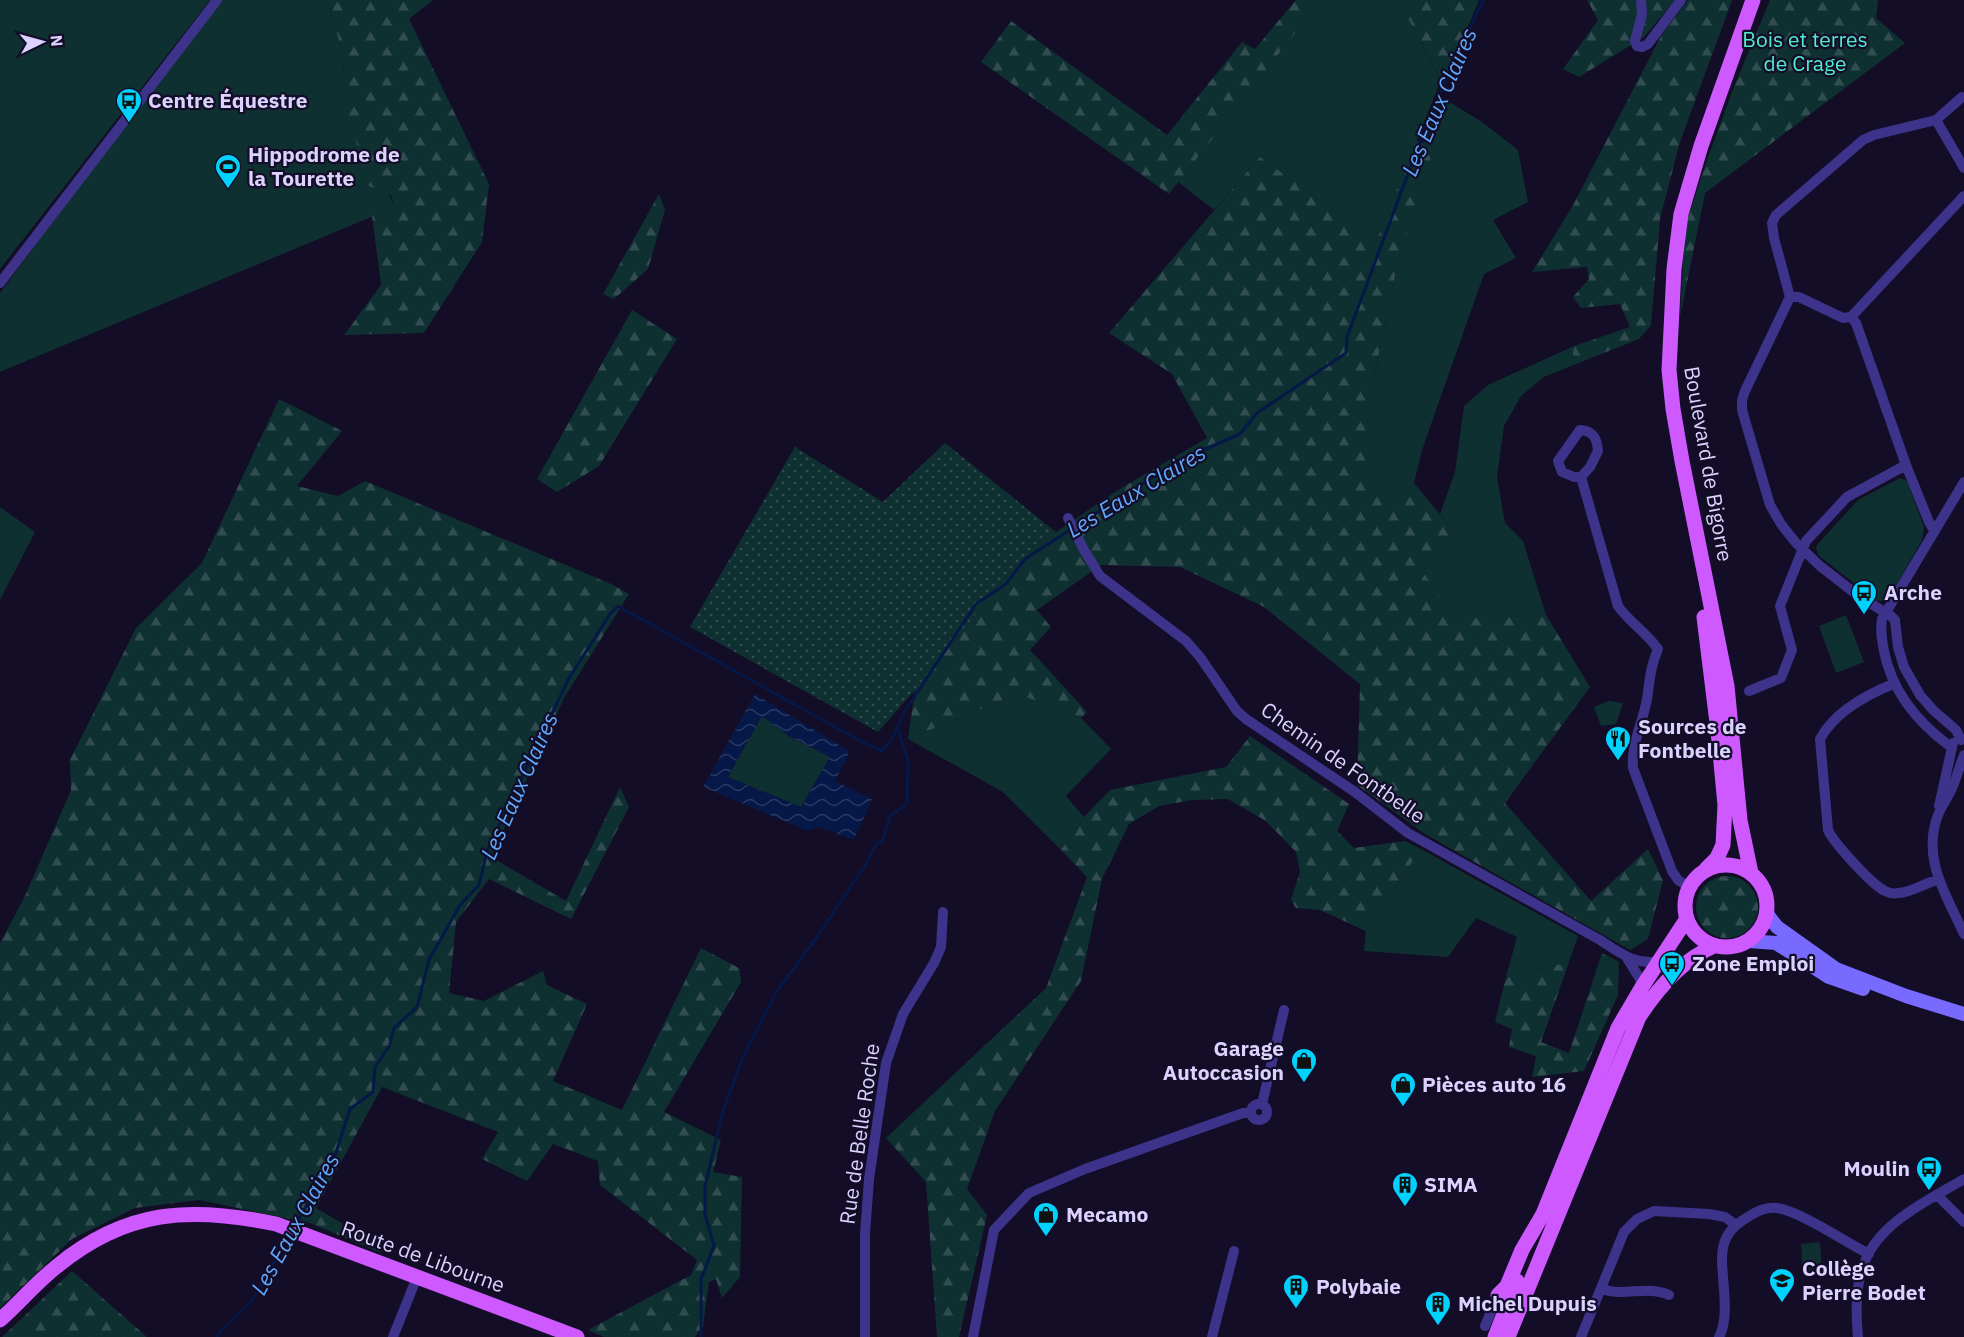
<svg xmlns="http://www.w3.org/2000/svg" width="1964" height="1337" font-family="'IBM Plex Sans',sans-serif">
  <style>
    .green { fill: #0f3031 }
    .forest { fill: url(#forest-firs) }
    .garden { fill: url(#garden-dots) }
    .water { fill: url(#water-waves); fill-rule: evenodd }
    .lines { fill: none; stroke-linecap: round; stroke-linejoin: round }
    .stream { stroke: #051848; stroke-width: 3 }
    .street { stroke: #3d338b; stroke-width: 10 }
    .secondary { stroke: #7869ff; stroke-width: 14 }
    .primary { stroke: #cd59ff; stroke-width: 15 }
    .labels { text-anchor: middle; stroke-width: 4.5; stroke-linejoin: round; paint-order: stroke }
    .park-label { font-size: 21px; fill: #52ebd0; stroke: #130d27 }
    .poi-label { font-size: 21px; font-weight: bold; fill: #dbd2ff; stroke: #130d27; text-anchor: start }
    .street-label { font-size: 21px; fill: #dbd2ff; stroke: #130d27 }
    .water-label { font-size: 22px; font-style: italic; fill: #60aaff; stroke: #130d27 }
  </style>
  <defs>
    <pattern id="forest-firs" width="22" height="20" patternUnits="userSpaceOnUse" patternTransform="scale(1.5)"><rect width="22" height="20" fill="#0f3031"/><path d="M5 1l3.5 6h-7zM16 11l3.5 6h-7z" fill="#314d50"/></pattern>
    <pattern id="garden-dots" width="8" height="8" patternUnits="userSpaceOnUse" patternTransform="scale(1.5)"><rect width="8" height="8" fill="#0f3031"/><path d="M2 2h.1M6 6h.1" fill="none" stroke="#314d50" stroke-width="1.8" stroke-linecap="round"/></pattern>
    <pattern id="water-waves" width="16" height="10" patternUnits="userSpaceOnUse" patternTransform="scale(1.5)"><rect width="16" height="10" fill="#051848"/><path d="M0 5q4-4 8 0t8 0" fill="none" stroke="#293963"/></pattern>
  </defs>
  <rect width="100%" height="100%" fill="#130d27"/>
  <path class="green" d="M0,0H210L0,269Z
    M222,0H328L340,45L344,67L340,86L395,207L0,372V293L101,157Z
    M1321,0H1398L1441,80L1376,242L1260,157L1214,210L1178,182Z
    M1443,98L1482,122L1518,150L1528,202L1493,220L1516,258L1484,274L1422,450L1414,483L1399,499L1367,491V411L1399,257L1434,148L1423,143Z
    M1574,346L1571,366L1544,377L1521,396L1504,426L1497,477L1505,523L1523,541L1546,615L1456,620L1423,572L1453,530L1440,514L1455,472L1464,406L1488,385Z
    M1900,478L1907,481L1924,527L1922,540L1888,600L1877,601L1819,556L1816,549L1817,545L1858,500Z
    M0,507L35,532L0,600Z
    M1846,615L1864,662L1836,673L1819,626Z
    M1018,694L1081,718L1111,749L1066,796L1084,817L1061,850L1003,792L908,739Z
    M1609,701L1623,703L1616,724L1601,726L1594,707Z
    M762,715L789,736L830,757L801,807L728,777Z
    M1421,849L1578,936L1569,962L1506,977L1517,937L1476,918L1448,957L1364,951L1366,931Z
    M1820,1242L1822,1274L1803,1276L1801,1244Z"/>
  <path class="forest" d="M328,0H433L409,19L489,184L482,242L424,333L344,335L381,285L372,216L395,207L391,195L369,186L340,86L344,67L340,45Z
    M1296,0H1321L1169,194L981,62L1011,21L1167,135L1242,42L1255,49Z
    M1398,0H1479L1444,85Z
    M1587,0H1675L1644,37L1579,77L1563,69L1598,20Z
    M1688,0H1732L1679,145L1660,219L1651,325L1639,339L1571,366L1574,346L1630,327L1620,304L1581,308L1573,297L1589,279L1587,267L1532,272L1572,207L1661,36Z
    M1770,0H1878L1876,18L1905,43L1705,193L1680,317L1685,227L1706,163L1734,87Z
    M1416,140L1434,148L1399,257L1367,411V491L1399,499L1414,483L1453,530L1423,572L1456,619L1546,615L1590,687L1505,803L1591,901L1648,849L1663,880L1648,939L1630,950L1425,834L1357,785L1360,684L1264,607L1180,567L1101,565L1037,610L1051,627L1030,650L1087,712L1081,718L1018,694L908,739L915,690L1003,580L1056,532L1118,490L1207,438L1172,374L1109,333L1260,157L1376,242Z
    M659,194L665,210L648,269L614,299L603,294Z
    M632,310L677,339L599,466L557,492L537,479Z
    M279,399L342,431L297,486L338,496L365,481L611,584L629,594L564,698L491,857L566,901L620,787L629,807L571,919L489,879L456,922L449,993L484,1001L543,971L547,985L587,1004L553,1081L622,1110L701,948L739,968L741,982L664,1112L721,1140L713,1172L742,1177L740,1277L722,1298L716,1279L709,1282L703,1326L695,1337H604L588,1330L691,1275L697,1260L600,1185L598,1161L553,1144L527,1181L482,1159L498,1132L382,1087L316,1208L383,1247L381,1253L310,1223L199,1200L135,1208L72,1239L0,1308V943L25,896L71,790L70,760L136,628L202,563Z
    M1250,736L1349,804L1337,831L1354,848L1405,841L1421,849L1366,931L1320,910L1296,908L1291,900L1300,872L1296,852L1266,821L1228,799L1192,800L1159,806L1129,824L1102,879L1081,981L995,1111L967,1189L987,1215L959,1337H937L926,1182L886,1138L1046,988L1087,877L1061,850L1084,817L1110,790L1226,767Z
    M1696 907a31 31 0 1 1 62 0a31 31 0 1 1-62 0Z
    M1602,953L1619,962L1618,995L1584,1071L1532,1077L1536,1056L1509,1047L1512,1029L1495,1022L1506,977L1569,962L1541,1042L1569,1053Z
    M72,1271L147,1337H2Z"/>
  <path class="garden" d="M945,443L1056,532L1003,580L915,690L878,732L690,627L795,447L883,502Z"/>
  <path class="water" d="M755,694L850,751L835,781L872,799L854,840L819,827L808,831L703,787ZM762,716L789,736L830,757L801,807L728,777Z"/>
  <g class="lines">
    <path class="stream" d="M1076,526L1178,461L1240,434L1257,413L1346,353L1347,337L1430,115L1483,0
      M295,1226L336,1153L350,1109L373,1092L375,1067L390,1045L394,1028L417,1007L429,960L460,905L479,885L487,851L568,680L610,614L618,606L862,742L882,751L892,739L903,714L976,604L1006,584L1025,559L1070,530
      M217,1337L219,1333L252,1301L290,1234
      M701,1337V1279L714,1246L705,1214V1186L723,1111L743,1057L777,991L817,937L868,861L877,843L882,842L890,816L907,804L908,761L898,729"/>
    <path class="street" d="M1641,0L1642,14L1635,41L1637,46L1642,47L1648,44L1681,0
      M1936,120L1964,168
      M0,283L217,0
      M1790,297H1799L1843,318L1851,317L1856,323L1906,465L1929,522L1934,530
      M1851,317L1964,196
      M1580,430C1594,431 1597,439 1598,451L1590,467L1581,477H1574L1562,472L1558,461Z
      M1581,477L1618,606C1629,622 1645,631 1658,649C1650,668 1650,679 1647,699C1643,722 1631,744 1633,768L1672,871L1678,880L1689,887
      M1068,518L1084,550L1100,576L1186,641L1200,657L1237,711L1246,719L1355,792L1408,833L1600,940C1619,952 1635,966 1659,961
      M1893,684C1866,695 1834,713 1820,739L1828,830C1833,842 1872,885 1885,891C1889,893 1894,894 1898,893C1913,892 1924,883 1938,880
      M1749,691L1781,678L1792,650L1780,606L1806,541L1847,497L1906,465
      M1961,740L1956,730L1933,710L1920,695L1904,667L1898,647L1895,620L1891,616L1860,597L1820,566L1796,543L1781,524L1770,505L1742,410V400L1745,391L1790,297L1774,238L1772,223L1776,215L1863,140L1874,135L1936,120L1962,97
      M1951,747C1918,723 1892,692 1884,651C1882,640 1880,630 1882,619L1964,482
      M1964,755C1960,765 1957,776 1953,786C1949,796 1942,805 1938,815C1921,859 1947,896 1964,934
      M1939,806L1953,743
      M1627,958L1640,979L1642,987
      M1251 1112a8 8 0 1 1 16 0a8 8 0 1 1-16 0Z
      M1262,1104L1284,1010
      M1938,1196L1964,1222
      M1602,1289C1623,1297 1649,1285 1669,1295
      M1485,1326L1498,1295
      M393,1337L417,1277
      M865,1337V1234L869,1179L886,1063L903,1014L934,963L941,947L943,912
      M973,1337L994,1230L1029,1193L1085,1169L1243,1113H1251
      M1212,1337L1234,1251
      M1581,1337L1624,1232L1637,1219L1654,1211L1709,1214L1725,1217L1736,1225
      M1719,1337C1730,1317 1722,1281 1722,1259C1722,1241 1728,1230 1743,1220C1753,1214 1764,1206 1777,1208C1802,1212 1845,1242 1869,1254
      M1858,1337C1856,1313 1855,1287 1864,1264C1878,1223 1929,1200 1964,1179"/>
    <path class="secondary" d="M1767,914L1777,927L1836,969L1906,996L1964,1014
      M1748,941L1776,943L1829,977L1863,989"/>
    <path class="primary" d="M1704,617L1718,731L1725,805L1723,845L1717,858L1706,869
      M1685 906a41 41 0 1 1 82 0a41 41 0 1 1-82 0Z
      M1751,873L1740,820L1727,686L1682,461L1673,409L1669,370L1674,269L1681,214L1701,146L1753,0
      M1498,1295L1507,1286L1522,1250L1543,1214L1618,1028L1642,987L1686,920
      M0,1320C19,1303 36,1283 56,1267C126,1209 191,1206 276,1224L577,1337
      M1495,1337L1517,1281
      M1508,1337L1639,1017C1658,988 1682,960 1714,946"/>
  </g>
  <defs>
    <symbol id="bus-pin" viewBox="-11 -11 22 30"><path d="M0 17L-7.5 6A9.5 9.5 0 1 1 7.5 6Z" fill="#00d1fd" stroke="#130d27"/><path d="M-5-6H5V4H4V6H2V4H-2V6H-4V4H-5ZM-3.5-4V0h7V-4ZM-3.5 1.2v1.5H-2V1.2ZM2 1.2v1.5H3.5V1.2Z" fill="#111"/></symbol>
    <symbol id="stadium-pin" viewBox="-11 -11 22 30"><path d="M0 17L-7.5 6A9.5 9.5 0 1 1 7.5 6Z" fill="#00d1fd" stroke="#130d27"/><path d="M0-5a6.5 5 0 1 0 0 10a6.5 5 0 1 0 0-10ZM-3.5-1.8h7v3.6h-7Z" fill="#111"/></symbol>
    <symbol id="restaurant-pin" viewBox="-11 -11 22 30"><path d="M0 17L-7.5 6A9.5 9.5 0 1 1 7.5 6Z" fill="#00d1fd" stroke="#130d27"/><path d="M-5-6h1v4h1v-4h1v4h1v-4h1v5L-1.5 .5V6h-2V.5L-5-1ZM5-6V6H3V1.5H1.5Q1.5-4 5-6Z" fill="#111"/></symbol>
    <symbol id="shop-pin" viewBox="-11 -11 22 30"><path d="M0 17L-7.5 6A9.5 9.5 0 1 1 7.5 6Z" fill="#00d1fd" stroke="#130d27"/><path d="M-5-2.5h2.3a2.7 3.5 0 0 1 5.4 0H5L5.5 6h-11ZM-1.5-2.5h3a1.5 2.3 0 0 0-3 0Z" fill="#111"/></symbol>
    <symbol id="building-pin" viewBox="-11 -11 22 30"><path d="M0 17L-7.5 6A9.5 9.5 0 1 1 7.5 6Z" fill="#00d1fd" stroke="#130d27"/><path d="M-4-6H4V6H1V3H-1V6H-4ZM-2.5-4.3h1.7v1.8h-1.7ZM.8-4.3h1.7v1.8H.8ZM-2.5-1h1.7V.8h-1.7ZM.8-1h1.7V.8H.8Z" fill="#111"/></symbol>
    <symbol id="school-pin" viewBox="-11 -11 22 30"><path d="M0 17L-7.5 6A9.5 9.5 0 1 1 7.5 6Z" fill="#00d1fd" stroke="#130d27"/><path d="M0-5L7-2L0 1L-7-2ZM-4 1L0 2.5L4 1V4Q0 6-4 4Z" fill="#111"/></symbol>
  </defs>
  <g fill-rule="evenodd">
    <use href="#bus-pin" x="114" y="86" width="30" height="40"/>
    <use href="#stadium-pin" x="213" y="152" width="30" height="40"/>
    <use href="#bus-pin" x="1849" y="578" width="30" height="40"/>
    <use href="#restaurant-pin" x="1603" y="724" width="30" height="40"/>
    <use href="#bus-pin" x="1657" y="949" width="30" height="40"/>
    <use href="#shop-pin" x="1289" y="1046" width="30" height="40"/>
    <use href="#shop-pin" x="1388" y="1070" width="30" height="40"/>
    <use href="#bus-pin" x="1914" y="1154" width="30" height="40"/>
    <use href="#building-pin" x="1390" y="1170" width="30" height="40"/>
    <use href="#shop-pin" x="1031" y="1200" width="30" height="40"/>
    <use href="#school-pin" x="1767" y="1266" width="30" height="40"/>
    <use href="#building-pin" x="1281" y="1272" width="30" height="40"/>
    <use href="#building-pin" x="1423" y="1289" width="30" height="40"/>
  </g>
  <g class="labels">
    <g class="park-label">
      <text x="1805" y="47">Bois et terres<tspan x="1805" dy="24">de Crage</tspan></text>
    </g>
    <g class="poi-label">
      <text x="148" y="108">Centre Équestre</text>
      <text x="248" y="162">Hippodrome de<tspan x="248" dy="24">la Tourette</tspan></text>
      <text x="1884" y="600">Arche</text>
      <text x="1638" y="734">Sources de<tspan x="1638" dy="24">Fontbelle</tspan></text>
      <text x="1692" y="971">Zone Emploi</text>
      <text x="1284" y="1056" text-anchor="end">Garage<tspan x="1284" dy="24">Autoccasion</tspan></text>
      <text x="1422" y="1092">Pièces auto 16</text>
      <text x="1910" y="1176" text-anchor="end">Moulin</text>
      <text x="1424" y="1192">SIMA</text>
      <text x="1066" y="1222">Mecamo</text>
      <text x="1802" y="1276">Collège<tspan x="1802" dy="24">Pierre Bodet</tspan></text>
      <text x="1316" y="1294">Polybaie</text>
      <text x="1458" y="1311">Michel Dupuis</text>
    </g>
    <g class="street-label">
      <text transform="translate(1708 464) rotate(80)" y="7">Boulevard de Bigorre</text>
      <text transform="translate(1343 763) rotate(35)" y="7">Chemin de Fontbelle</text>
      <text transform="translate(860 1134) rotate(-82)" y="7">Rue de Belle Roche</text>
      <text transform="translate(423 1257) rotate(20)" y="7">Route de Libourne</text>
    </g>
    <g class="water-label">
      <text transform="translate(1439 102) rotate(-67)" y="8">Les Eaux Claires</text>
      <text transform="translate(1136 491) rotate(-31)" y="8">Les Eaux Claires</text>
      <text transform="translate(519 786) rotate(-66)" y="8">Les Eaux Claires</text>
      <text transform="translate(295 1224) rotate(-61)" y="8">Les Eaux Claires</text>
    </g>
  </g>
  <g transform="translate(42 42) rotate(85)" stroke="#130d27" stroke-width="4.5" paint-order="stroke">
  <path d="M0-4.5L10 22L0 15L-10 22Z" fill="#dbd2ff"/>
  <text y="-9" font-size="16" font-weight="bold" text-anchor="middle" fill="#dbd2ff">N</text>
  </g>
</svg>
